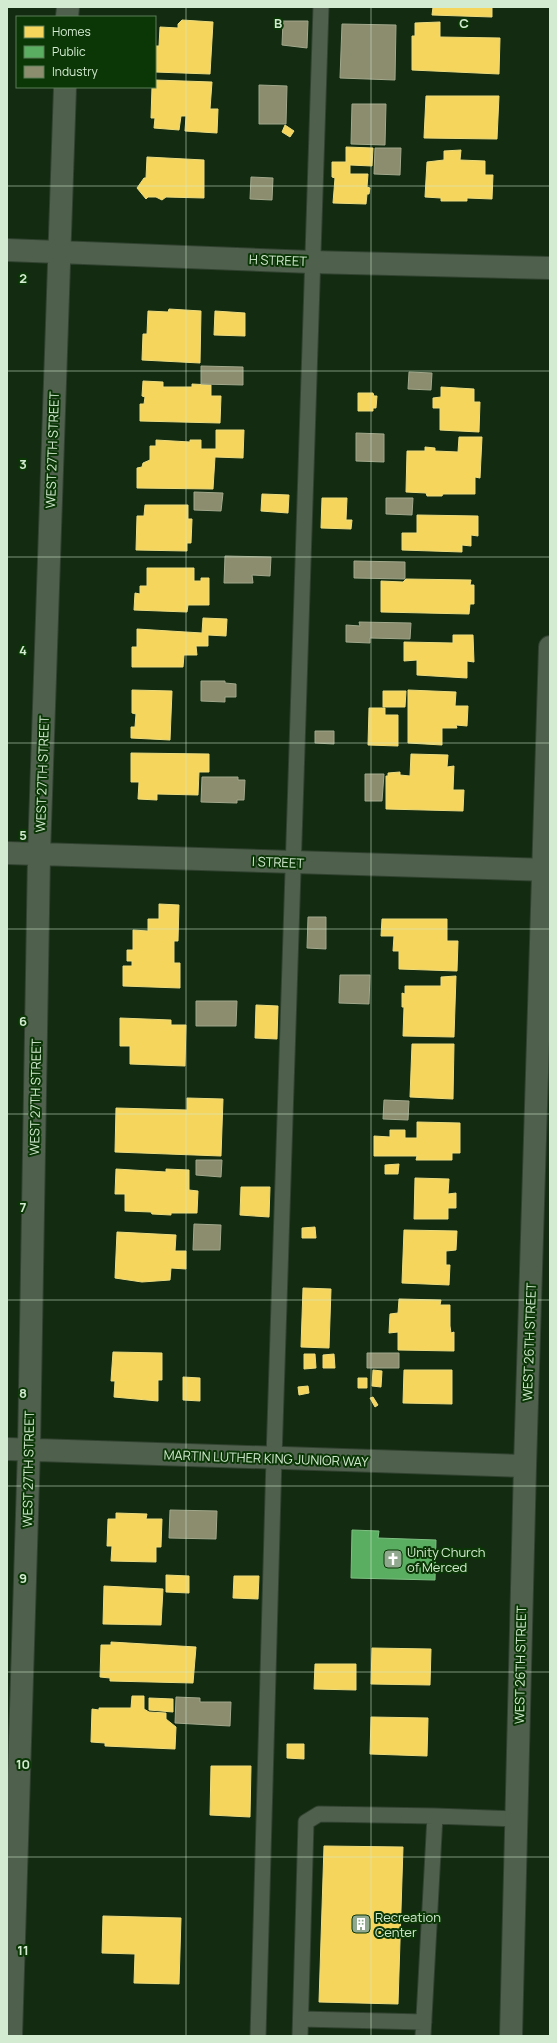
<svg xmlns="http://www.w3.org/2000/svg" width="557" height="2043" font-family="Manrope,sans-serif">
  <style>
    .homes { fill: #f6d55c; stroke: #ecdc7f }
    .public { fill: #5aae61; stroke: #7ec082 }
    .industry { fill: #8c8c6e; stroke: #a1a88b }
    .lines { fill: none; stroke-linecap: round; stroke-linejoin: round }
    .service-casing { stroke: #314230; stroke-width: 17 }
    .minor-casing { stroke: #314230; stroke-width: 24 }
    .service { stroke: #4f614d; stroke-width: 15 }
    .minor { stroke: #4f614d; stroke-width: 22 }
    .grid { fill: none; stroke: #d3ebd0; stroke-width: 1; stroke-opacity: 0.55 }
    .labels { text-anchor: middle; stroke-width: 4; stroke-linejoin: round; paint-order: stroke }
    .street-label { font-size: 13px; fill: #d3ebd0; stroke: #0b3606 }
    .poi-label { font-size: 13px; fill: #d3ebd0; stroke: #0b3606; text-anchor: start }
    .grid-label { font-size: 13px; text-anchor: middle; font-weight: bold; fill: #d3ebd0; stroke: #0b3606; stroke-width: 4; stroke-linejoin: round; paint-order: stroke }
  </style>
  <rect width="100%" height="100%" fill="#132b11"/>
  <path class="homes" d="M433,7H492V17L432,15Z
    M182,20L213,22L210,74L155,72V46H159L160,27L178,28V24Z
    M440,22V37L500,38L499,74L412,70V36H415V23Z
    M155,80L212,82L210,109H218L217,133L185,131L186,116H181L179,130L154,128L155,118H151L152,87H155Z
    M426,96H499L497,139L424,138Z
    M285,125L294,131L290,137L282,132Z
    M346,147L373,148L372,166L350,165V174H368L367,187L370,188L369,194H367L366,204L333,203L335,178L332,177V162H346Z
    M461,150L460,160L485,161V175H493L492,199L467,198V201H441V198L425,197L427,162L444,160V151Z
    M147,157L204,160V198L166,197L162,200L156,197H148L146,199L137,188L144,178H146Z
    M169,309L201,311L200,363L142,360L143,334H147L148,311L168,312Z
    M215,311L245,313V336L214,335Z
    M143,381L163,382V387H192V384L211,385V396H221L220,423L140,421V404H144L145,397L142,396Z
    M441,387L474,389V402H480L479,432L440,430V408H433V398L441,397Z
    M358,393H373L374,396H377L376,408H373V411H358Z
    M216,430H244L243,458L215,457L213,489L137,488V468L142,467L143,463L150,460V446H156V440L190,442V440H201V449H216Z
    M459,437H482L480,478L475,477V494H443L442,496H427L426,493L406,492L407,451H425V447L435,448V451L458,452Z
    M262,494L289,495L288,513L261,511Z
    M322,498H347L346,520H352L351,529L321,528Z
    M145,505H188V519H192L191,543H187V551L136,550L137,516H144Z
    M417,515L478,516V536L471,535V546L462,545V552L402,550V533H417Z
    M147,568H194V581H201V578H209V605H188L187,612L134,610L135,593L140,594V586H147Z
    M406,579L471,580L470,585H474V604H470L469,614L381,612V581L403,582Z
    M203,618L227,619L226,636L208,635V646H196L197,655H184L183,667H132V647H137V629L202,633Z
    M453,635H473L474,662L467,661V678L417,675V660L404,661V642L453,643Z
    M132,690L172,691L170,740L131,738V727H135L136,714L132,713Z
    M408,690L456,692L455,706H468L467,726L456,725L457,728H442V745L408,743Z
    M383,691H406L405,707H383Z
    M369,708H385V715H398V746L368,745Z
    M131,753L209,754V772H199L198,795L157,794V800L138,799L139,782H131Z
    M411,754L448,755L447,767L454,766L453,790H464L463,811L386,809V776H388V773L400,772V775L410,776Z
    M159,904L179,905L178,941H174V963H180V988L123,986V966H132V961H127V950H133V930L148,931V919H159Z
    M382,919H447V941H458L457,971L399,969V951H393L394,936H381Z
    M456,976L454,1037L403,1036L404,1007H402V993L405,994V986H441V977Z
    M256,1005L278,1006L277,1039L255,1038Z
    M120,1018L171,1020V1025H186L185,1066L130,1064V1046H120Z
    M412,1044H454L453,1099L410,1097Z
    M187,1098L223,1099L221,1156L115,1152L116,1108L187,1110Z
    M417,1122L460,1123V1153H452V1160H416L417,1156H374V1136L390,1137V1130H405V1138H417Z
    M399,1164L398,1174H385V1165Z
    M116,1169L166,1172V1169L189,1170V1190L198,1191L197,1213H171V1215L152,1214L151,1212L125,1211V1194H115Z
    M415,1178L449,1179L448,1194L456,1193V1208H448V1219H414Z
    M241,1187H270L269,1217L240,1215Z
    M315,1227L316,1238H302V1228Z
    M404,1230L457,1231L456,1250L446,1251V1265H450L449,1285L402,1283Z
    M117,1232L176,1235L175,1251H186V1269L171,1268L170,1280L142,1282L115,1278Z
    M303,1288L331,1289L329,1348L301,1347Z
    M399,1299L441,1300L440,1305H450V1326L451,1333L454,1332V1351L398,1350V1332L389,1333L390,1314L398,1313Z
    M113,1352L162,1353V1380H158V1401L114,1397L115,1381H111Z
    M304,1354H315L316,1368L304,1369Z
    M334,1354L335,1368H323V1355Z
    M373,1370L382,1371L381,1387L372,1386Z
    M404,1370H452V1404L403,1403Z
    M183,1377L200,1378V1401L183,1400Z
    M358,1378H367V1388H358Z
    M308,1386L309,1393L299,1395L298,1387Z
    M373,1397L378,1405L375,1407L370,1398Z
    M116,1513L147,1514L146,1519H162L161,1547H156V1562L111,1561L112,1546H107L108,1519H116Z
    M166,1575L189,1576V1593L166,1592Z
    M234,1576H259L258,1599L233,1598Z
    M104,1586L163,1589L161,1625L103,1624Z
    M111,1642L196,1647L193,1683L110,1681V1678L100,1677L101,1645H111Z
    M372,1648L431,1649L430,1685L371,1684Z
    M315,1664H356V1690L314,1689Z
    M132,1696H144V1709L149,1712L166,1713V1719L176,1727L175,1749L105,1746V1743L91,1742L92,1709L99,1710V1708H131Z
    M149,1698L173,1699V1712L149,1710Z
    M371,1717L428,1718L427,1756L370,1754Z
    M287,1744H304V1759L287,1758Z
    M211,1766H251L250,1817L210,1815Z
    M324,1846L403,1847L398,2004L319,2002Z
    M103,1916L181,1918L179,1984L134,1983L135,1954L102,1953Z"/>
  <path class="public" d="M352,1530L379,1531L378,1538L436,1540L435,1580L351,1578Z"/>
  <path class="industry" d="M283,21H308L307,48L282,45Z
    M342,24L396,25L395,80L340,78Z
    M259,85L287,86L286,124H259Z
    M352,104H386L385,145L351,144Z
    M375,148H401L400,175L374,174Z
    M251,177L273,178L272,200L250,199Z
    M201,366L243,367V385L201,384Z
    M409,372L432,373L431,390L408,389Z
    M356,433L384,434V462L356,461Z
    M194,492L223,493L221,511L194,510Z
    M386,498H413L412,515L386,514Z
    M225,556L271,557L270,576L252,575L253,583H224Z
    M354,561L405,562V579L354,578Z
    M359,622L411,623L410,639L370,638V643L346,642V625L360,626Z
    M201,681H225V683L236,684V697H225V702L201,701Z
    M315,731H334V744L315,743Z
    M365,774H384L382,801H365Z
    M202,777H238V780H245L244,800H237V803L201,802Z
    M308,917H326V949L307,948Z
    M340,975H370L369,1004L339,1003Z
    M196,1001H237L236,1026H196Z
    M384,1100L409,1101L408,1120L383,1119Z
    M196,1160H222L221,1177L196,1175Z
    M194,1224L221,1225L220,1250H193Z
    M367,1353H399V1368H367Z
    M170,1510L217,1511L216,1539L169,1538Z
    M176,1697L200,1698V1702H231L230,1726L175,1723Z"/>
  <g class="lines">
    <defs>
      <path id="service" d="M435,1816L516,1819
        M301,2019L424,2022
        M258,2036L274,1458L321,7
        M300,2036L306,1822L319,1814L435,1816L423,2036"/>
      <path id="minor" d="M67,17L68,7
        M7,250L311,262L550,268
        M7,853L550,870
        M7,1449L525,1466
        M11,2036L29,1449L39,854L65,87
        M511,2036L525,1466L550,647"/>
    </defs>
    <use href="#service" class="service-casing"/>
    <use href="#minor" class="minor-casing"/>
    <use href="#service" class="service"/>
    <use href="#minor" class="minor"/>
  </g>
  <path class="grid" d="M186,7V2036M371,7V2036M7,186H550M7,371H550M7,557H550M7,743H550M7,929H550M7,1114H550M7,1300H550M7,1486H550M7,1672H550M7,1857H550"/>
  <defs>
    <symbol id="church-square" viewBox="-11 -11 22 22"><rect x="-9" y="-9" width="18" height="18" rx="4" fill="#90a88d" stroke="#0b3606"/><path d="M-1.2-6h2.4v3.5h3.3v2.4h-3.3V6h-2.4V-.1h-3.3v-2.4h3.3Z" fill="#fff"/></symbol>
    <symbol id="building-square" viewBox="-11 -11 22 22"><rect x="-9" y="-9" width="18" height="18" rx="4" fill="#90a88d" stroke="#0b3606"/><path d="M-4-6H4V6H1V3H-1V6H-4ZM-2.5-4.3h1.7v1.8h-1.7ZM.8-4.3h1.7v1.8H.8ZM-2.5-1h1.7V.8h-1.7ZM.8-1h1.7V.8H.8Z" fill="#fff"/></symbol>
  </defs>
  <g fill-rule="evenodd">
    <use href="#church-square" x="382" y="1548" width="22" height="22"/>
    <use href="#building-square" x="350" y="1913" width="22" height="22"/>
  </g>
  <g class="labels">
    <g class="street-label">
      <text transform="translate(278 260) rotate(2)" y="5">H STREET</text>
      <text transform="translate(52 450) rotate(-88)" y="5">WEST 27TH STREET</text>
      <text transform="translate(42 774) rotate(-88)" y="5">WEST 27TH STREET</text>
      <text transform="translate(278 862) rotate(2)" y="5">I STREET</text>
      <text transform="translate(35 1097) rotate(-89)" y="5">WEST 27TH STREET</text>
      <text transform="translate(529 1342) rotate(-88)" y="5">WEST 26TH STREET</text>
      <text transform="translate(266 1458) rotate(2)" y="5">MARTIN LUTHER KING JUNIOR WAY</text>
      <text transform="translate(28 1469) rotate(-89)" y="5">WEST 27TH STREET</text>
      <text transform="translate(520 1665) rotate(-89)" y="5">WEST 26TH STREET</text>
    </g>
    <g class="poi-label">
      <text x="407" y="1557">Unity Church<tspan x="407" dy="15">of Merced</tspan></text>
      <text x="375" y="1922">Recreation<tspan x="375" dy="15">Center</tspan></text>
    </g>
  </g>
  <g class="grid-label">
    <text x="278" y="28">B</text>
    <text x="464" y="28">C</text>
    <text x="23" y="283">2</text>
    <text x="23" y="469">3</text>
    <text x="23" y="655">4</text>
    <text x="23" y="840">5</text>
    <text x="23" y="1026">6</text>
    <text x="23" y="1212">7</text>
    <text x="23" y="1398">8</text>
    <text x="23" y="1583">9</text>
    <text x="23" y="1769">10</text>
    <text x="23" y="1955">11</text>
  </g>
  <rect width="557" height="2043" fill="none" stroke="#d3ebd0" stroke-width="16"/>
  <rect x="16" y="16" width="140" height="72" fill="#0b3606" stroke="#5b7e57"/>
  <rect x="24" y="26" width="20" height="12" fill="#f6d55c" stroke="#5b7e57"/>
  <text x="52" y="36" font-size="12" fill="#d3ebd0">Homes</text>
  <rect x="24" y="46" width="20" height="12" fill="#5aae61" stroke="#5b7e57"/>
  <text x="52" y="56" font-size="12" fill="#d3ebd0">Public</text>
  <rect x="24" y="66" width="20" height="12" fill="#8c8c6e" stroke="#5b7e57"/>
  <text x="52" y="76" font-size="12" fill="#d3ebd0">Industry</text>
</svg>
